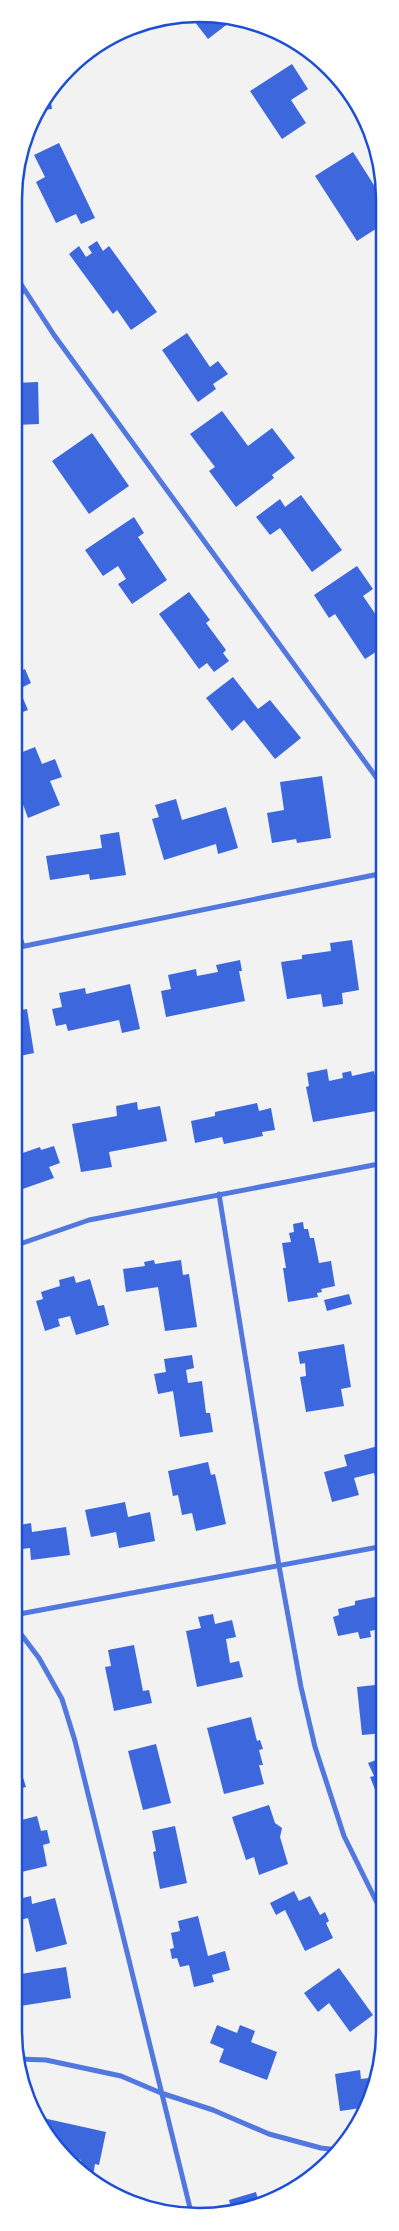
<svg xmlns="http://www.w3.org/2000/svg" width="399" height="2231" font-family="'Varela Round',sans-serif">
  <style>
    .building { fill: #3d67dc }
    .lines { fill: none; stroke-linecap: round; stroke-linejoin: round }
    .minor { stroke: #5277de; stroke-width: 5 }
    .rim { fill: none; stroke: #1d4ed8; stroke-width: 2.5 }
  </style>
  <rect width="100%" height="100%" fill="#f2f2f2"/>
  <path class="building" d="M223,15L234,19L208,39L191,17Z
    M292,64L308,89L291,100L306,123L282,139L250,91Z
    M50,94L52,109L37,111L38,107Z
    M59,143L95,218L81,224L76,214L56,223L36,182L45,177L34,155Z
    M353,152L379,193L375,196L385,210V223L357,241L315,176Z
    M97,241L103,251L109,246L157,312L131,330L117,310L113,314L69,254L79,246L86,257L92,253L88,247Z
    M187,333L210,367L218,361L228,374L213,384L216,389L198,402L162,350Z
    M38,382L39,424L15,425V383Z
    M222,411L248,446L272,428L295,458L272,475L274,478L236,507L209,471L215,467L190,434Z
    M92,433L129,486L89,514L52,461Z
    M301,495L342,550L312,572L280,528L270,535L256,517L280,499L285,507Z
    M134,517L144,533L138,537L167,580L132,604L118,584L126,579L118,566L103,576L85,550Z
    M357,566L373,589L363,596L385,628V646L365,659L335,614L329,618L314,595Z
    M189,592L210,620L206,623L226,650L223,653L229,661L214,672L207,663L199,669L159,614Z
    M385,667V683L377,673Z
    M25,669L31,683L19,689L28,710L15,715V673Z
    M233,677L258,709L270,700L301,738L275,759L244,720L232,731L206,698Z
    M35,747L42,764L55,759L62,777L50,781L60,805L28,818L15,783V755Z
    M322,776L331,838L297,843L296,839L272,843L267,813L284,810L280,782Z
    M176,799L182,820L226,807L238,848L218,854L216,844L164,860L152,819L159,817L155,805Z
    M119,832L126,875L90,880L89,874L50,880L46,856L102,848L100,835Z
    M352,940L359,990L342,993L343,1004L323,1007L321,994L287,999L281,962L302,959V955L331,951L330,943Z
    M240,960L242,971H239L245,1001L166,1017L161,991L171,989L168,975L196,969L197,976L218,972L216,965Z
    M130,984L140,1029L122,1033L119,1020L68,1031L66,1024L56,1026L52,1009L62,1007L59,993L85,988L86,994Z
    M27,1009L34,1053L15,1057V1011Z
    M327,1069L329,1081L343,1078L342,1073L351,1071L352,1076L374,1071L382,1110L313,1122L306,1087L309,1086L307,1073Z
    M137,1102L138,1110L160,1106L167,1141L109,1152L112,1167L81,1172L72,1124L117,1116L116,1106Z
    M257,1103L259,1111L271,1108L275,1130L262,1132L263,1136L224,1144L222,1137L195,1143L191,1121L215,1116V1112Z
    M54,1146L60,1163L49,1167L54,1178L14,1192V1156L40,1147L41,1150Z
    M303,1222L304,1229H308L310,1238H314L319,1263L331,1261L335,1286L321,1289L322,1292L317,1293L318,1297L288,1302L283,1268H286L282,1243L291,1242L289,1233L294,1232L293,1224Z
    M154,1260L155,1264L181,1260L183,1275L189,1274L197,1327L165,1331L158,1287L126,1292L123,1269L145,1266L144,1262Z
    M74,1276L76,1283L90,1279L98,1306L104,1305L109,1325L76,1335L70,1316L58,1319L60,1326L45,1331L36,1301L43,1299L41,1292L60,1286L59,1280Z
    M349,1294L352,1304L327,1311L324,1300Z
    M344,1344L351,1387L341,1389L344,1406L306,1412L300,1377L306,1376L305,1363L300,1364L298,1352Z
    M192,1355L194,1368L186,1370L188,1383L202,1381L206,1413H210L213,1432L180,1437L173,1391L158,1394L154,1374L166,1372L164,1359Z
    M382,1445L384,1452V1482L377,1483L374,1473L354,1478L359,1495L332,1502L324,1472L347,1466L344,1455Z
    M208,1462L211,1475L215,1474L226,1524L196,1531L192,1513L182,1515L178,1495L173,1496L168,1471Z
    M125,1502L128,1517L150,1512L155,1541L119,1548L116,1532L91,1537L85,1510Z
    M31,1523L32,1532L66,1527L70,1555L31,1560L30,1548L14,1550V1526Z
    M384,1595V1628L370,1631L371,1637L360,1639L358,1632L338,1636L333,1617L339,1615L338,1609L355,1605V1601Z
    M213,1614L215,1624L232,1620L236,1637L226,1639L230,1663L239,1661L243,1677L197,1687L186,1631L201,1628L198,1617Z
    M134,1645L143,1691L149,1690L152,1703L114,1711L105,1667L111,1666L108,1650Z
    M384,1684V1733L362,1735L357,1687Z
    M251,1717L257,1741L260,1740L263,1749L259,1750L263,1765H259L264,1784L224,1794L207,1728Z
    M156,1744L171,1803L143,1810L128,1751Z
    M384,1757V1812L370,1777L374,1776L368,1763Z
    M20,1768L26,1787L14,1790V1770Z
    M269,1805L275,1823L282,1828L280,1837L288,1864L259,1875L254,1857L246,1860L232,1817Z
    M37,1816L41,1831L47,1830L50,1843L43,1845L47,1866L17,1873L14,1860V1822Z
    M175,1826L187,1883L160,1889L153,1852L156,1851L152,1831Z
    M294,1891L299,1901L310,1896L320,1915L325,1912L329,1921L326,1923L333,1938L305,1951L285,1910L276,1915L270,1903Z
    M31,1896L32,1904L55,1898L67,1944L36,1952L28,1918L16,1921L14,1912V1900Z
    M198,1916L208,1956L225,1951L230,1970L212,1975L214,1982L194,1987L189,1965L180,1967L177,1958L172,1959L170,1949L174,1948L171,1933L180,1931L178,1921Z
    M66,1967L71,1998L14,2007V1975Z
    M339,1968L373,2015L350,2032L329,2003L318,2012L304,1993Z
    M217,2025L237,2033L240,2025L255,2031L251,2042L277,2052L267,2080L219,2062L224,2049L210,2043Z
    M360,2070L361,2079L377,2077L368,2107L340,2111L335,2074Z
    M43,2118L106,2132L99,2165L95,2164L93,2176L78,2170L81,2160L63,2156L42,2124Z
    M256,2192L260,2207L232,2211L229,2200Z"/>
  <g class="lines">
    <path class="minor" d="M15,275L54,335L384,788
      M15,297L24,291
      M15,925L23,946
      M15,948L384,873
      M219,1194L279,1566L301,1687L315,1747L344,1836L384,1917
      M14,1246L89,1220L384,1163
      M14,1615L384,1546
      M14,1625L39,1658L62,1699L75,1741L192,2216
      M19,2059L46,2060L121,2076L161,2093L213,2110L269,2134L321,2148L338,2150"/>
  </g>
  <path d="M0 0H399V2231H0ZM199 22H199A177 177 0 0 1 376 199V2031A177 177 0 0 1 199 2208H199A177 177 0 0 1 22 2031V199A177 177 0 0 1 199 22Z" fill="#fff" fill-rule="evenodd"/>
  <path class="rim" d="M199 22H199A177 177 0 0 1 376 199V2031A177 177 0 0 1 199 2208H199A177 177 0 0 1 22 2031V199A177 177 0 0 1 199 22Z"/>
</svg>
